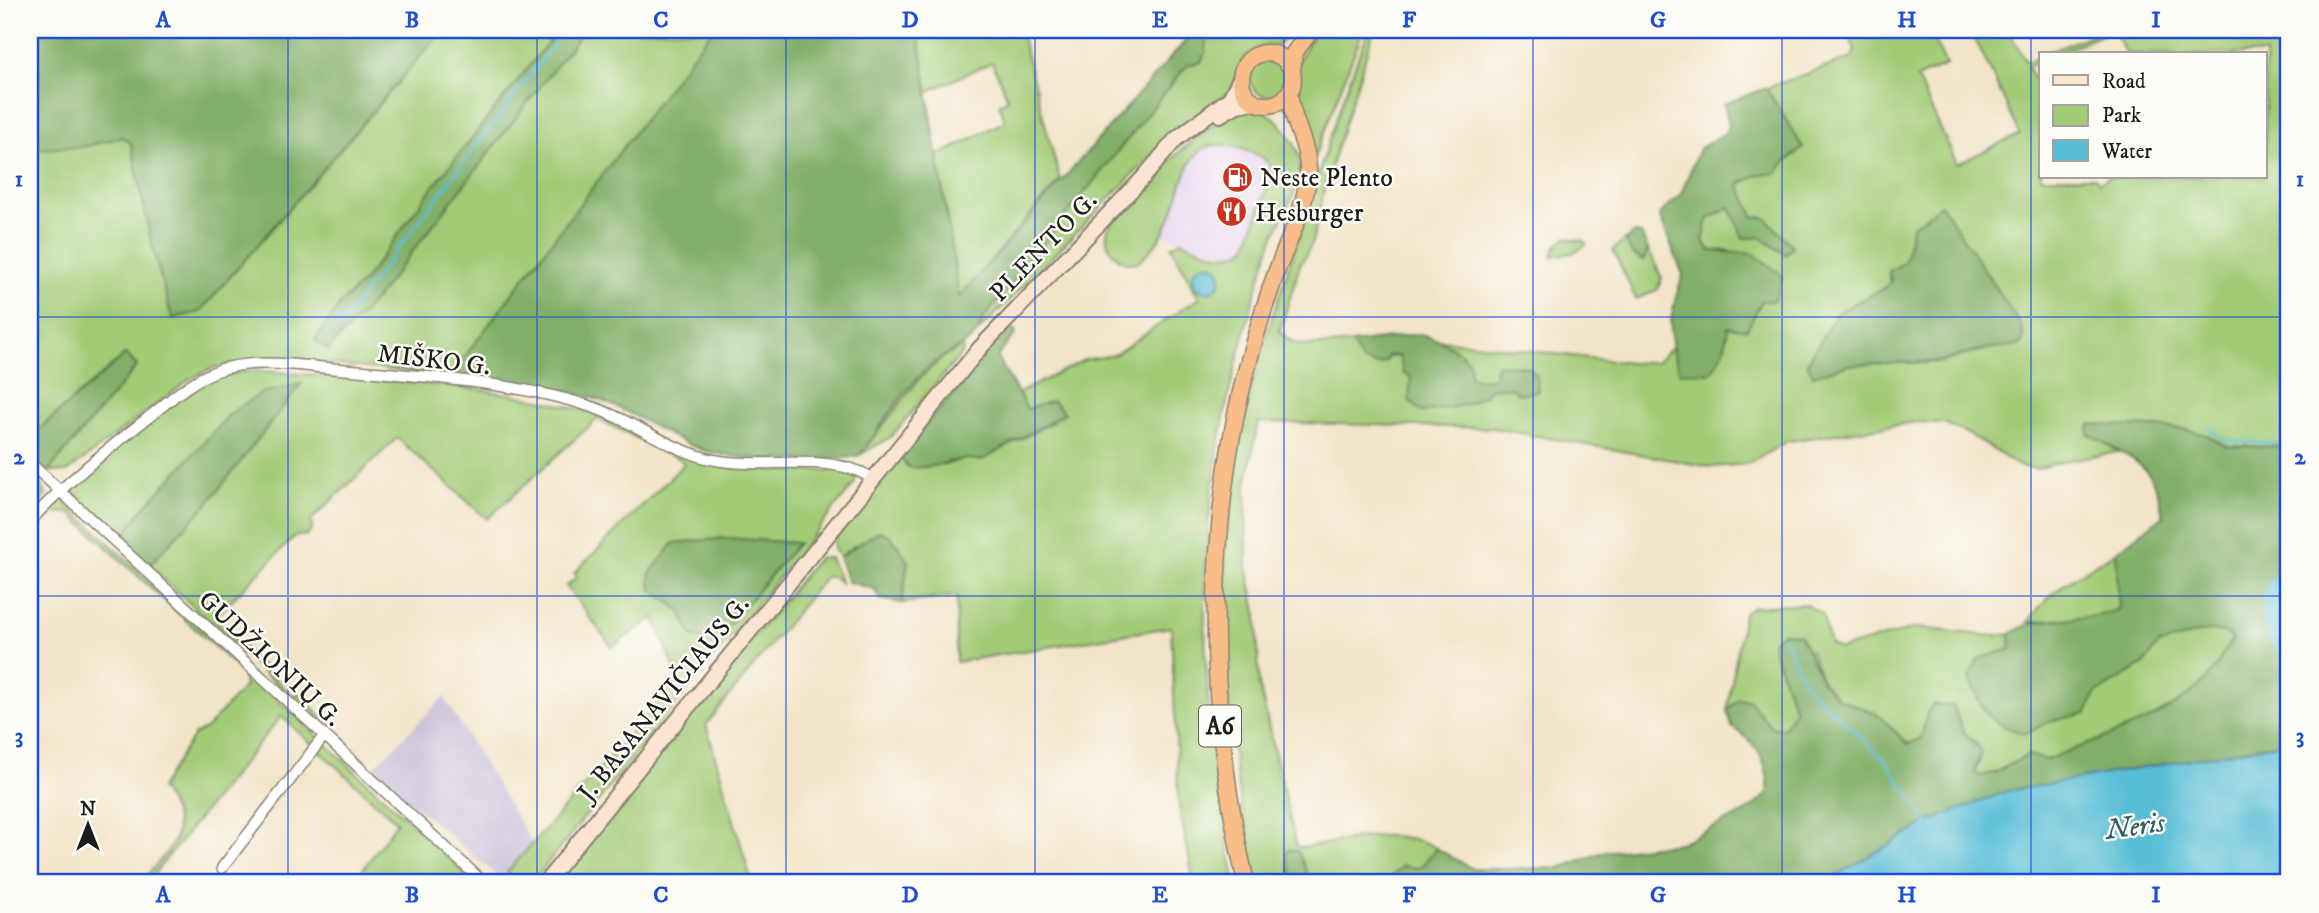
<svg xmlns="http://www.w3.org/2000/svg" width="2319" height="913" font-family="'IM FELL DW Pica',serif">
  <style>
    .built { fill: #e6d2f0 }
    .industrial { fill: #c8bfd8 }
    .green { fill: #a2cb76; stroke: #5f7449; stroke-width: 2; fill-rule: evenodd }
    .forest { fill: #81af67; stroke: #4e6642; stroke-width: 2 }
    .water { fill: #58bed6; stroke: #3a6d79; stroke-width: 2 }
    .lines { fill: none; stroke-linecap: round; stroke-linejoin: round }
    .stream { stroke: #58bed6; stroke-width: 2.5 }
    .river { stroke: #58bed6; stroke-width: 16 }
    .minor-casing { stroke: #878072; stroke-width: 13 }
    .secondary-casing { stroke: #878072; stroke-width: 18 }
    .trunk-casing { stroke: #878072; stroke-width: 19 }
    .minor { stroke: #fff; stroke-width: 10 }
    .secondary { stroke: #fce5d0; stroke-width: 14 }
    .trunk { stroke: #f8bd89; stroke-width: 16 }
    .grid { fill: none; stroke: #1d4ed8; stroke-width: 2; stroke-opacity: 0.55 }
    .labels { text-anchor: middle; stroke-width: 5; stroke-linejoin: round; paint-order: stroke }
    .shield { fill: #fdfcf7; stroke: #605f5e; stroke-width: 2 }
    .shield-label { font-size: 24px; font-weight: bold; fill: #1c1c1c }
    .poi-label { font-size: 26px; fill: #1c1c1c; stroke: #fdfcf7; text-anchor: start }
    .street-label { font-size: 26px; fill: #1c1c1c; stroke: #fdfcf7 }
    .water-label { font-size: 28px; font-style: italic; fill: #345d66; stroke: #fdfcf7 }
    .neatline { fill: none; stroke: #1d4ed8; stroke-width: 2.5 }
    .grid-label { font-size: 23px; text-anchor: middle; font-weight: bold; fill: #1d4ed8 }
  </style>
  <rect width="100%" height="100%" fill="#fdfcf7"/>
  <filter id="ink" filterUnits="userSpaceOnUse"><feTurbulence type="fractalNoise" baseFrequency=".0143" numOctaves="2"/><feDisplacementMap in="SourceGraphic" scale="14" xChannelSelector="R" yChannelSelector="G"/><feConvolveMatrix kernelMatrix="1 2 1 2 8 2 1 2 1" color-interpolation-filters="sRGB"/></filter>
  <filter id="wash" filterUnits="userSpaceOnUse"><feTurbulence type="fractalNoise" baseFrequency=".00686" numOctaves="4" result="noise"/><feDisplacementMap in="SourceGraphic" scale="28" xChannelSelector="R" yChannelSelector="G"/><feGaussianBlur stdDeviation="1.57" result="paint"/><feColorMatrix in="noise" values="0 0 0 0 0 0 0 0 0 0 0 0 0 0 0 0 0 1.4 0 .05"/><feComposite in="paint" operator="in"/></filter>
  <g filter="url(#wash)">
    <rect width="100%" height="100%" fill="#f2e4c8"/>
    <path class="built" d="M1223,142L1263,156L1272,169L1247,246L1233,256L1162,234L1194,156L1212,143Z"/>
    <path class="industrial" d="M444,697L532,843L501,879L372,769Z"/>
    <path class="green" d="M443,30H558L426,196L364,281L343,301L315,340L328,350L584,30H712L450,376L275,359L215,367L190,379L67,472L49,471L137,366L126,354L30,437V149L82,147L122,137L131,143L152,245L172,318L200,312Z
      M918,30H1020L1060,180L959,298L938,156L1005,121L999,104L1008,99L992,62L927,92Z
      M1215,30H1293L1277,46L1261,47L1243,58L1232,90L1174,133L980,330L982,320L1187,65L1201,62L1207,37Z
      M1316,30H1363L1315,156L1294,97L1299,81L1296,65Z
      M1369,30H1374L1326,182L1312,244L1300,265L1280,330C1290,353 1331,344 1352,343L1362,361L1399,356L1404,374L1484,396L1491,388H1511L1528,367L1498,364L1493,378L1486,380L1469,376L1462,354L1449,349L1442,340L1630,363L1656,362L1671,348L1680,372L1724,351L1728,326L1747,329L1762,301L1728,250L1711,251L1703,242L1708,219L1730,207L1760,236L1786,255L1753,216L1739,184L1760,174H1776L1784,163L1803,148L1766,88L1852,58L1855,49L1846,30H1945L1932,36L1946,65L1917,78L1957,164L2020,134L1971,30H2008L2026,62L2041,56V61L2027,67L2041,90V177H2095L2099,182L2109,177H2265V54H2126L2113,30L2057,54H2044L2103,30H2289V171L2286,174L2285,259L2289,270V447L2226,446L2207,435L2184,429L2090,424L2088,433L2119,452L2073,459L2036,469L2019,466L1968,434L1944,423L1916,422L1788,441L1748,464L1711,467L1492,428L1258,422L1246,486L1247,566L1257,616L1259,684L1296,846L1302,848C1346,841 1395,825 1436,848L1420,869L1402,866L1385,883H1311L1298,851L1286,854L1294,883H1256C1220,722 1211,558 1249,396C1261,344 1280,295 1296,245C1319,173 1340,100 1369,30ZM1912,227L2020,345C1991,344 1968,357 1941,362C1904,367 1864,355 1829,371L1837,313L1889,285V271L1905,263Z
      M1250 78a18 18 0 1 1 36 0a18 18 0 1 1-36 0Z
      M1249,107C1255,109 1263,110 1269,114C1281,121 1299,148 1300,161C1302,188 1281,217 1272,241C1257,284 1245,329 1234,373C1191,541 1199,716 1236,883H1194L1179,806L1171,627L956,662L957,596L902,603L908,561L855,545L839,557L834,549V539L899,456L946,465L968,457L980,461L1053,422L1027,409L1019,393L1084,360L1114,355L1199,298L1171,246L1181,241C1201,248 1230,265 1247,246L1271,176L1272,169C1266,156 1255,154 1242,149C1183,129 1187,184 1168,223C1162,237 1150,252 1139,262L1126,263C1112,255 1103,245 1108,229C1116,203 1204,129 1229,114C1235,110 1242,109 1249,107Z
      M1565,238L1585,241L1586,245L1572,253L1552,256L1556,246Z
      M1625,240L1632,254L1644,260L1648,249L1662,278L1657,290L1636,299L1613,250Z
      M963,347V352L891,437L860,455L920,378L946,355Z
      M253,370C361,380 469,381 575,408C616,418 651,443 692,458C738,474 790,470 839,471L855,476V483L538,875L521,883L507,872L679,679L654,617L612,647L566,586L577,577L574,573L684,464L680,459L597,419L487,519L397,438L311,520L312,530L307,535L295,536L214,618L293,696L298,693L368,765L363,767L149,565L208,503L300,385L232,412L142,510L121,540L69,487L187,392L210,379ZM725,538L797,543L692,636L680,610L651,588L650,573Z
      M40,481L46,495L30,516V501Z
      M63,501L67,504L476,883H353L397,822L281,716L147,883H140C171,846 194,835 160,788L194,735L207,728L245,686L243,673L70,513H53L30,537V528L55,502Z
      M2116,552L2120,609L2101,617L2028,622C2053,587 2079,574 2116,552Z
      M818,558H830L842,584L834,577H825L706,725L752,883H555Z
      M1805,604L1822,614L1830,644L1840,649L1917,628L1994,636L2010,634L2011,649L1978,659L2026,734L2048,722L2086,713L2095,694L2144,664L2159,644C2185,640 2211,620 2233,639C2224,649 2221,660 2213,671C2178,718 2098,739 2046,760L2028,755L1994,773L1980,776L1974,772L1981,758L1979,746L1963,731L1953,706L1928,711L1921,738L1908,744L1876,713L1839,699L1823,683L1811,651L1773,649L1795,711L1783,729L1771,728L1738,699L1727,710L1744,613L1753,607Z"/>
    <path class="forest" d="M30,30H443L200,312L172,318L152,245L131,143L122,137L82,147L30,149Z
      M558,30H584L375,300L328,350L315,341L343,301L364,281L426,196Z
      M712,30H918L959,297L1195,30H1215L1207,38L1206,52L1201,62L1187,65L982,320C978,341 962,345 945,355C910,377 885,422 860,455C825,464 734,461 700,449C663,435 632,410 593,398C548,384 497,382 450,376Z
      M1766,88L1803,148L1784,163L1776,174H1760L1739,184L1753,216L1766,218L1793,247L1786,255L1760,237L1743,238L1730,207L1708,219L1703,241L1711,251L1754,254L1783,276L1774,301H1761L1747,330L1728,327L1724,351L1711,373L1680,372C1665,334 1670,313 1683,275L1659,215L1681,194L1699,149L1725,133L1729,125L1724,104Z
      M2289,171V270L2285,259V191Z
      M1941,204L2021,326L2024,338L2020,345L1977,350L1942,361L1847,365L1813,375L1807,363L1837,313L1886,287L1891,280L1889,271L1905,262L1912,227Z
      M1635,233L1641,234L1648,249L1644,260L1632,254L1625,240Z
      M1010,324L1016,333L997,357L1027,409L1053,401L1065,413L980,461C959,453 936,471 908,467L899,456Z
      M1420,334C1439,339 1457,348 1470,363V376L1486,380L1493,378L1498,364L1528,367L1537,376L1538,391L1519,394L1511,388H1491C1474,408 1447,408 1422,412L1409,401L1411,377L1404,374L1399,356L1388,355L1386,362L1378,365L1362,361L1352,343Z
      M126,354L137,366L40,481L30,501V437Z
      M301,384L208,503L149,565L121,540L142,510L232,412L262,393Z
      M2090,424L2184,429L2207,435L2226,446L2289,447V742L2243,749L1928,822L1824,883H1385L1402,866L1420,868L1436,848L1473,869L1559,868L1604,852L1680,843L1746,812L1768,794C1770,765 1757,742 1732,727L1727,710L1738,699L1749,700L1771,727L1783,729L1795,710L1773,649L1774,640L1782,632L1800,635L1823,683L1839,699L1876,713L1908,744L1921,738L1928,711L1934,704L1953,706L1963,731L1981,752L1974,772L1980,776L1994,773L2028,755L2046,760C2099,738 2177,718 2213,671C2221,661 2224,649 2233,639C2211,620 2185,640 2159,644L2144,664L2095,694L2087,713L2048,722L2026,734C1987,723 1984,714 1969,678L1978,659L2011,649L2010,634C2045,611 2081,625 2119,609L2116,552L2163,516C2155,459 2131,461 2088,433Z
      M879,531L891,536L908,561L902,603L879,599L875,589L848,582L839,557Z
      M725,538L798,543L713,644L692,636L680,610L651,589L650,573L674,543Z
      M1290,849L1298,851L1311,883H1294L1286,854Z"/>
    <path class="water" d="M1193 278a14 14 0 1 1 28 0a14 14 0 1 1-28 0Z
      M2289,742V883H1824L1928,822L2007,791Z"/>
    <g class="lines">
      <path class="stream" d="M333,334L565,30
        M2208,428L2227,441L2289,444
        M1784,638L1805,685L1885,760L1929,824"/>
      <path class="river" d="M2289,578L2275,587C2265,611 2268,633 2289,649"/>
    </g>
  </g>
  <g filter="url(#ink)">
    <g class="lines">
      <defs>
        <path id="minor" d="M30,463L484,883
          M30,521C66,482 107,450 149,417C169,401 189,382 214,372C252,357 300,366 340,369C420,376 519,382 595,408C634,422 666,447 706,458C757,472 828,450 872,478
          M222,868L324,736"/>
        <path id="secondary" d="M1220,115L1237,105L1253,102
          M545,883L980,348L1143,178L1176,139L1230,98L1241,77"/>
        <path id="trunk" d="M1241 79a26 26 0 1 1 52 0a26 26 0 1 1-52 0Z
          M1292,71L1294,53L1311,30
          M1246,883C1211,729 1205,570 1236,414C1246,367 1259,321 1275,276C1286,244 1306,208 1308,175C1310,145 1291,122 1289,93"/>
      </defs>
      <use href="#minor" class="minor-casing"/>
      <use href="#secondary" class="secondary-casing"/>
      <use href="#trunk" class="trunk-casing"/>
      <use href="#minor" class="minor"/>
      <use href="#secondary" class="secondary"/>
      <use href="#trunk" class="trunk"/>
    </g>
  </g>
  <path class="grid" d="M288,30V883M537,30V883M786,30V883M1035,30V883M1284,30V883M1533,30V883M1782,30V883M2031,30V883M30,317H2289M30,596H2289"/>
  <defs>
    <symbol id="fuel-disc" viewBox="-11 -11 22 22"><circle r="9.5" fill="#c8321e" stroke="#fdfcf7"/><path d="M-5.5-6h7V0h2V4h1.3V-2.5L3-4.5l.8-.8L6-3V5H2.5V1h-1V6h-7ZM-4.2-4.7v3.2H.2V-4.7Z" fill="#fff"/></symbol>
    <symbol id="restaurant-disc" viewBox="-11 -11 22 22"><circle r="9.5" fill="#c8321e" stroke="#fdfcf7"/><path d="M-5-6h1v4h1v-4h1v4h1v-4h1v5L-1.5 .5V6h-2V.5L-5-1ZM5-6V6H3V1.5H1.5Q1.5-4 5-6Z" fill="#fff"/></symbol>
  </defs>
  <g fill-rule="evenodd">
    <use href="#fuel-disc" x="1220" y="160" width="35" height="35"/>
    <use href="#restaurant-disc" x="1214" y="194" width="35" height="35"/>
  </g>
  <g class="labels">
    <rect class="shield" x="1199" y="705.5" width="42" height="41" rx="5"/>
    <g class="shield-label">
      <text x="1220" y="734">A6</text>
    </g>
    <g class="poi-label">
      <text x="1260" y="186">Neste Plento</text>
      <text x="1255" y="221">Hesburger</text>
    </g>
    <g class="street-label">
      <text transform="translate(1043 246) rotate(-46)" y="9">PLENTO G.</text>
      <text transform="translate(434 359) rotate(7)" y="9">MIŠKO G.</text>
      <text transform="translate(271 658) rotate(43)" y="9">GUDŽIONIŲ G.</text>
      <text transform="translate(663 698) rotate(-51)" y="9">J. BASANAVIČIAUS G.</text>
    </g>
    <g class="water-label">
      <text transform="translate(2135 825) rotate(-8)" y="10">Neris</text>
    </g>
  </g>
  <rect width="2319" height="913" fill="none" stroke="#fdfcf7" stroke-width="77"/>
  <rect x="2039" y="52" width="228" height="126" fill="#fdfcf7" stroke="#a3a29f" stroke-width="2"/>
  <rect x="2053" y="75" width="35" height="10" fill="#fce5d0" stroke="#a3a29f" stroke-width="2"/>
  <text x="2102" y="88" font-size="21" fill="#1c1c1c">Road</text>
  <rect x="2053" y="105" width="35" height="21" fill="#a2cb76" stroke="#a3a29f" stroke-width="2"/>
  <text x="2102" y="122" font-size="21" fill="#1c1c1c">Park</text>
  <rect x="2053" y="140" width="35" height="21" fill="#58bed6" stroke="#a3a29f" stroke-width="2"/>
  <text x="2102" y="158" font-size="21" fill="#1c1c1c">Water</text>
  <g transform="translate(88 825)" stroke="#fdfcf7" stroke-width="5" paint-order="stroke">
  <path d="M0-5L12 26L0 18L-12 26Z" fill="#1c1c1c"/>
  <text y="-10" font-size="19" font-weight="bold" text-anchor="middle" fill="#1c1c1c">N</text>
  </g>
  <rect x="38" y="38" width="2242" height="836" class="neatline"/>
  <g class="grid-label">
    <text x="163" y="27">A</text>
    <text x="412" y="27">B</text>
    <text x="661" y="27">C</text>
    <text x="910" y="27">D</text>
    <text x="1160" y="27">E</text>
    <text x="1409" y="27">F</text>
    <text x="1658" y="27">G</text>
    <text x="1907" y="27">H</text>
    <text x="2156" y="27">I</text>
    <text x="19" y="186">1</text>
    <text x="2300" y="186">1</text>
    <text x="19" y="464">2</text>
    <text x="2300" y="464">2</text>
    <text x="19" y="743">3</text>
    <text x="2300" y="743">3</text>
    <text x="163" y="902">A</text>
    <text x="412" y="902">B</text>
    <text x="661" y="902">C</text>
    <text x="910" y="902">D</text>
    <text x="1160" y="902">E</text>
    <text x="1409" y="902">F</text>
    <text x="1658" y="902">G</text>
    <text x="1907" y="902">H</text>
    <text x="2156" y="902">I</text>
  </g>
</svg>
